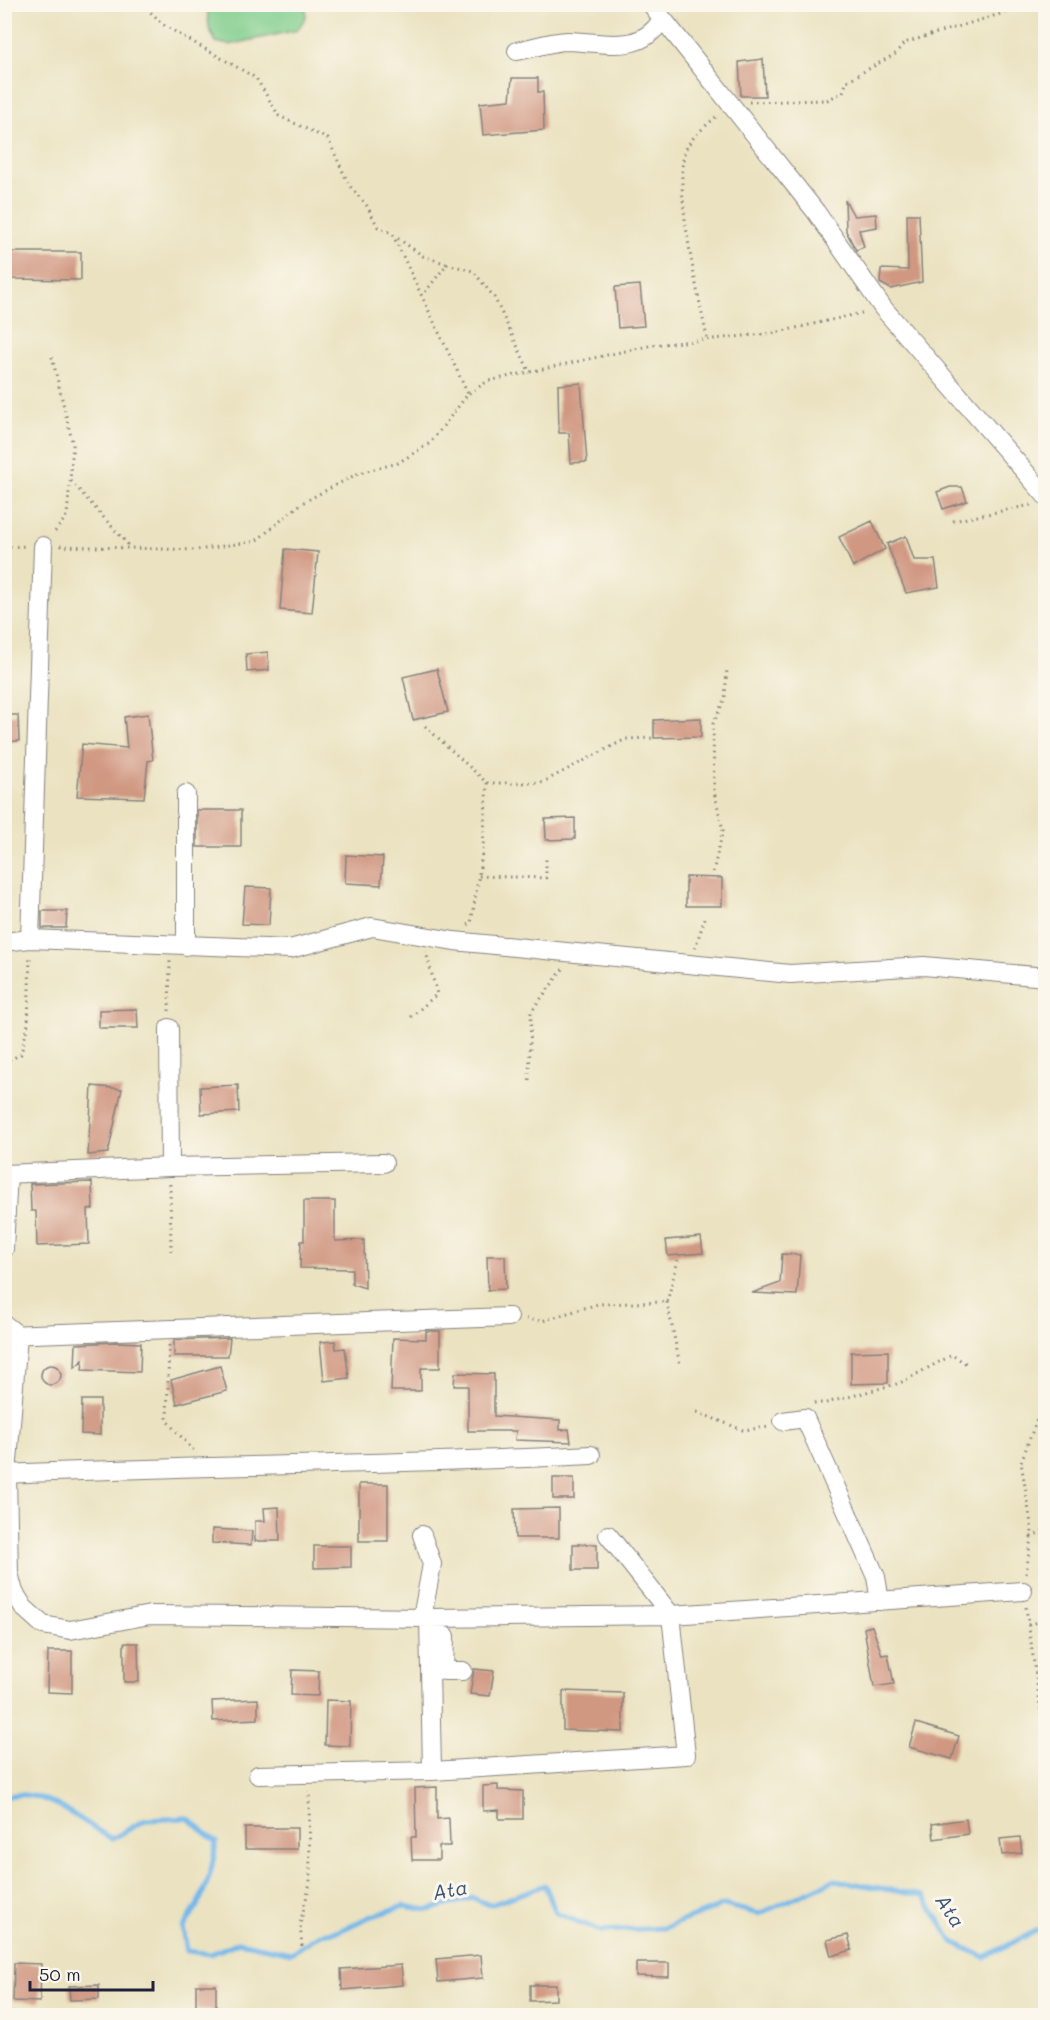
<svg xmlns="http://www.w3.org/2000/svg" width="1050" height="2020" font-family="Mali,sans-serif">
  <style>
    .green { fill: #80ce8c; stroke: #517864; stroke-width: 1.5 }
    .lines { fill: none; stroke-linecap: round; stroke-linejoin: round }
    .stream { stroke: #73b8ea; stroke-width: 5 }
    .building { fill: #d09781 }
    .minor-casing { stroke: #86827e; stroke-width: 20 }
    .path { stroke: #86827e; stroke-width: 3; stroke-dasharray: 1.5 4.5; stroke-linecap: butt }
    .minor { stroke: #fff; stroke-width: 18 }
    .labels { text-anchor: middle; stroke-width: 6; stroke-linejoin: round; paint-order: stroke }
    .water-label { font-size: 20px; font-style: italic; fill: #3e5678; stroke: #fbf7ec }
  </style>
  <rect width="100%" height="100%" fill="#fbf7ec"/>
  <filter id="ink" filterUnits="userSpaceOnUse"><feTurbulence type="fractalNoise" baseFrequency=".0167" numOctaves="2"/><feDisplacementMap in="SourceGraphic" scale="12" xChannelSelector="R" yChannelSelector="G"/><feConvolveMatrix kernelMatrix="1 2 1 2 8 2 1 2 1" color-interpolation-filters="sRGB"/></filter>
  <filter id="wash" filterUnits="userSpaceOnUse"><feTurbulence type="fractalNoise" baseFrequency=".008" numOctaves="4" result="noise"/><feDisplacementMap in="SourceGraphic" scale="24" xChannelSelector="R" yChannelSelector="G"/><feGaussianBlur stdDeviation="1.35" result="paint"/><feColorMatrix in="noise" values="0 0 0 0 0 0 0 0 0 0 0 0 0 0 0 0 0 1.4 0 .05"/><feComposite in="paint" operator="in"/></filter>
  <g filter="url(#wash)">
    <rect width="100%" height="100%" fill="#eae2c0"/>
    <path class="green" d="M207,5H306V17L297,30L229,45L216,42L209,28Z"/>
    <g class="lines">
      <path class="stream" d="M4,1797C43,1785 81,1822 112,1839L145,1820L188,1818L216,1842C212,1876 203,1900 183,1928L187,1951L211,1954L239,1942L291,1953L321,1934L339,1931L369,1917L404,1906L428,1910L473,1898L490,1905L545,1885L556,1913L601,1931L664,1928L724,1905L759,1914L835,1880L924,1896L953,1942L984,1957L1046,1926"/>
    </g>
    <g id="blocks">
      <path class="building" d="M763,59L765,96H741L739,62Z
        M512,78H538V92H543L544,130L483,135L480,103L510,100Z
        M845,200L854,216L876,214L877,227L859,230L864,247L856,250L846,231Z
        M907,214H919L922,282L891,289L880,283L881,269L908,270Z
        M11,252H81V280L10,279Z
        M640,285L644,326L618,328L615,287Z
        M581,383L587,462L571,463L569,433H559L558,385Z
        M950,487H962L967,501L943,509L937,492Z
        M872,521L885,549L853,567L839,537Z
        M906,536L914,560H935L939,587L906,593L887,544Z
        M285,549L318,552L312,613L280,610Z
        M268,652L269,670L247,672L246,654Z
        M437,669L448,712L413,720L403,677Z
        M148,714L153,760L148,761L144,798L77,796L82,744L127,748L124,717Z
        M4,715H18L19,741L4,742Z
        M701,718V737L654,738V720Z
        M197,810H241V847H197Z
        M575,818V839L546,840L545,819Z
        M346,855L383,857L381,885L345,883Z
        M686,877L722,878V906H686Z
        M245,887L271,888L269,925L242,924Z
        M42,911H67L66,928H42Z
        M137,1009L138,1028H99V1010Z
        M238,1085L239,1112L201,1114L200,1087Z
        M92,1086L122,1089L108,1153L88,1155Z
        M92,1182L93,1209H88L89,1244L37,1246L36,1211H31L30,1184Z
        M304,1201H335V1241L364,1240L365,1288L352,1284V1269L300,1268L301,1241H304Z
        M701,1237L703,1253L668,1256L666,1240Z
        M782,1254L800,1255L797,1295L752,1293L780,1283Z
        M487,1256H505L506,1289L488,1290Z
        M426,1331H440V1368H421V1391H391L393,1338L426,1339Z
        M230,1338L228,1356H174V1340Z
        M335,1341L336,1349L345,1348L349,1378L324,1381L320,1342Z
        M115,1342L141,1343L140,1372L82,1370L83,1360L75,1367L76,1344Z
        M888,1351V1383L851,1384V1352Z
        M41 1375a10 10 0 1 1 20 0a10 10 0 1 1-20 0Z
        M220,1366L227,1391L177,1404L171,1380Z
        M455,1373L494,1374V1416L560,1420V1430L569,1429L571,1442L515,1440L516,1431H468V1386H454Z
        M82,1400H100V1435L81,1434Z
        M553,1478H574V1499H553Z
        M359,1484H388V1541H359Z
        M279,1507L280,1541H255V1521H265L264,1508Z
        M559,1508V1538H515L514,1509Z
        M212,1529L252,1531L251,1545L212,1543Z
        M573,1544H597V1570H573Z
        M314,1546H351V1567L314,1568Z
        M872,1626L882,1655L888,1654L894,1684L874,1687L864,1628Z
        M124,1643H138L139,1682H124Z
        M48,1651H72V1693L47,1692Z
        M474,1669L494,1671L490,1696L470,1694Z
        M292,1670L319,1671L318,1696L291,1695Z
        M563,1691L623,1693V1732L563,1730Z
        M258,1699V1719L213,1721L212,1701Z
        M326,1700L351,1701L350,1746L325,1745Z
        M916,1723L959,1736L952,1759L909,1747Z
        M498,1785V1790L523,1791V1819H499V1810L483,1811V1786Z
        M437,1787V1819L449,1818L450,1846H439V1860H412L411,1837H416L415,1788Z
        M966,1819L968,1834L934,1839L932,1824Z
        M245,1828H297V1849H245Z
        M1020,1837L1022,1853L1002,1855L1000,1839Z
        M848,1935L852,1950L831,1956L827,1940Z
        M481,1955L483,1978L438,1982L436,1959Z
        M14,1963L41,1964L40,2002L13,2001Z
        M636,1963H669V1977L636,1976Z
        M401,1965L403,1985L342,1990L341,1969Z
        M99,1985V1999L70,2000L69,1986Z
        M196,1985H216V2011H196Z
        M530,1985H556V2000L530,2001Z"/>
    </g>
  </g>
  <g filter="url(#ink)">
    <use href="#blocks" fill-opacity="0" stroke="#86827e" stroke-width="1.5"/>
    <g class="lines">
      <defs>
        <path id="minor" d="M651,4L816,212L883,308L1046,496
          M517,51C533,48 552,41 568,41C604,42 641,55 662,19
          M186,794V946
          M30,939L43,546
          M4,942L30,939L290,949L372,927L454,941L790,974L924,966L1046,977
          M169,1028L170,1167
          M4,1174L170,1167L384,1163
          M4,1249L8,1174
          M4,1324L18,1335L7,1474L9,1573L14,1592L24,1608L43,1625L70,1630L150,1615L429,1618L671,1615L1023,1591
          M6,1335L509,1317
          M783,1421L805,1418L876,1577L880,1601
          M4,1474C200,1465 396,1465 591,1455
          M422,1618L432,1564L422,1535
          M429,1618L432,1771
          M430,1633L445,1636L444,1671H463
          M258,1775L432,1771L686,1755L671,1615L608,1535"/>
      </defs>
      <use href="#minor" class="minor-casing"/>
      <path class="path" d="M142,4L165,26L256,78L279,116L328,139L349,185L367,206L378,227L392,233L468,394
        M749,102L827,100L843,92L847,81L897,53L904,43L1030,5H1046
        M393,235L423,256L447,264L423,295
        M447,264L473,271L494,297L530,373
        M707,338C700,302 669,173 688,145C695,134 708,124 718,115
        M52,357L73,445L67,516L54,533
        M71,481L131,548
        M953,521L1031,505
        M60,546L197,550L256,541L302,503L359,473L398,463L430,443L468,394L488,381L653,345L774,333L866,312
        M4,547L27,546
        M425,726L487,783L483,848L471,924L468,925
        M487,783H541L626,739L654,738
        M713,872L723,830L714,791L713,724L725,698L727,668
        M479,876L546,878V859
        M695,948L706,915
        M169,1011L170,961
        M411,1017L437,994L426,952
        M4,1063L21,1054L28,1024L30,956
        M4,1064L8,1092
        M529,1080L531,1012L563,969
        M170,1184L171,1251
        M667,1302L680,1365
        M526,1319L542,1321L598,1304L667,1302L678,1260
        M169,1345L167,1421L194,1451
        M814,1403H826L900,1383L952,1355L967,1364
        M697,1412L743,1430L770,1427
        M1031,1537L1046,1529
        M1026,1574L1032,1530L1021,1462L1046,1395
        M1026,1607L1046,1748
        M1028,1625L1046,1619
        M302,1946L300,1924L310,1883L309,1791"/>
      <use href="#minor" class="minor"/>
    </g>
  </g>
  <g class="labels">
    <g class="water-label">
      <text transform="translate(450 1890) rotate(-10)" y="7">Ata</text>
      <text transform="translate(950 1911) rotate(57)" y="7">Ata</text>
    </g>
  </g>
  <rect width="1050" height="2020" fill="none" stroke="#fbf7ec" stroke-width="24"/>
  <path d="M30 1981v9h123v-9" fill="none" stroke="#22223b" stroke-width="3"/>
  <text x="39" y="1981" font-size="18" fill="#22223b" stroke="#fbf7ec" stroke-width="4.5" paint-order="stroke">50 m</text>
</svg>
